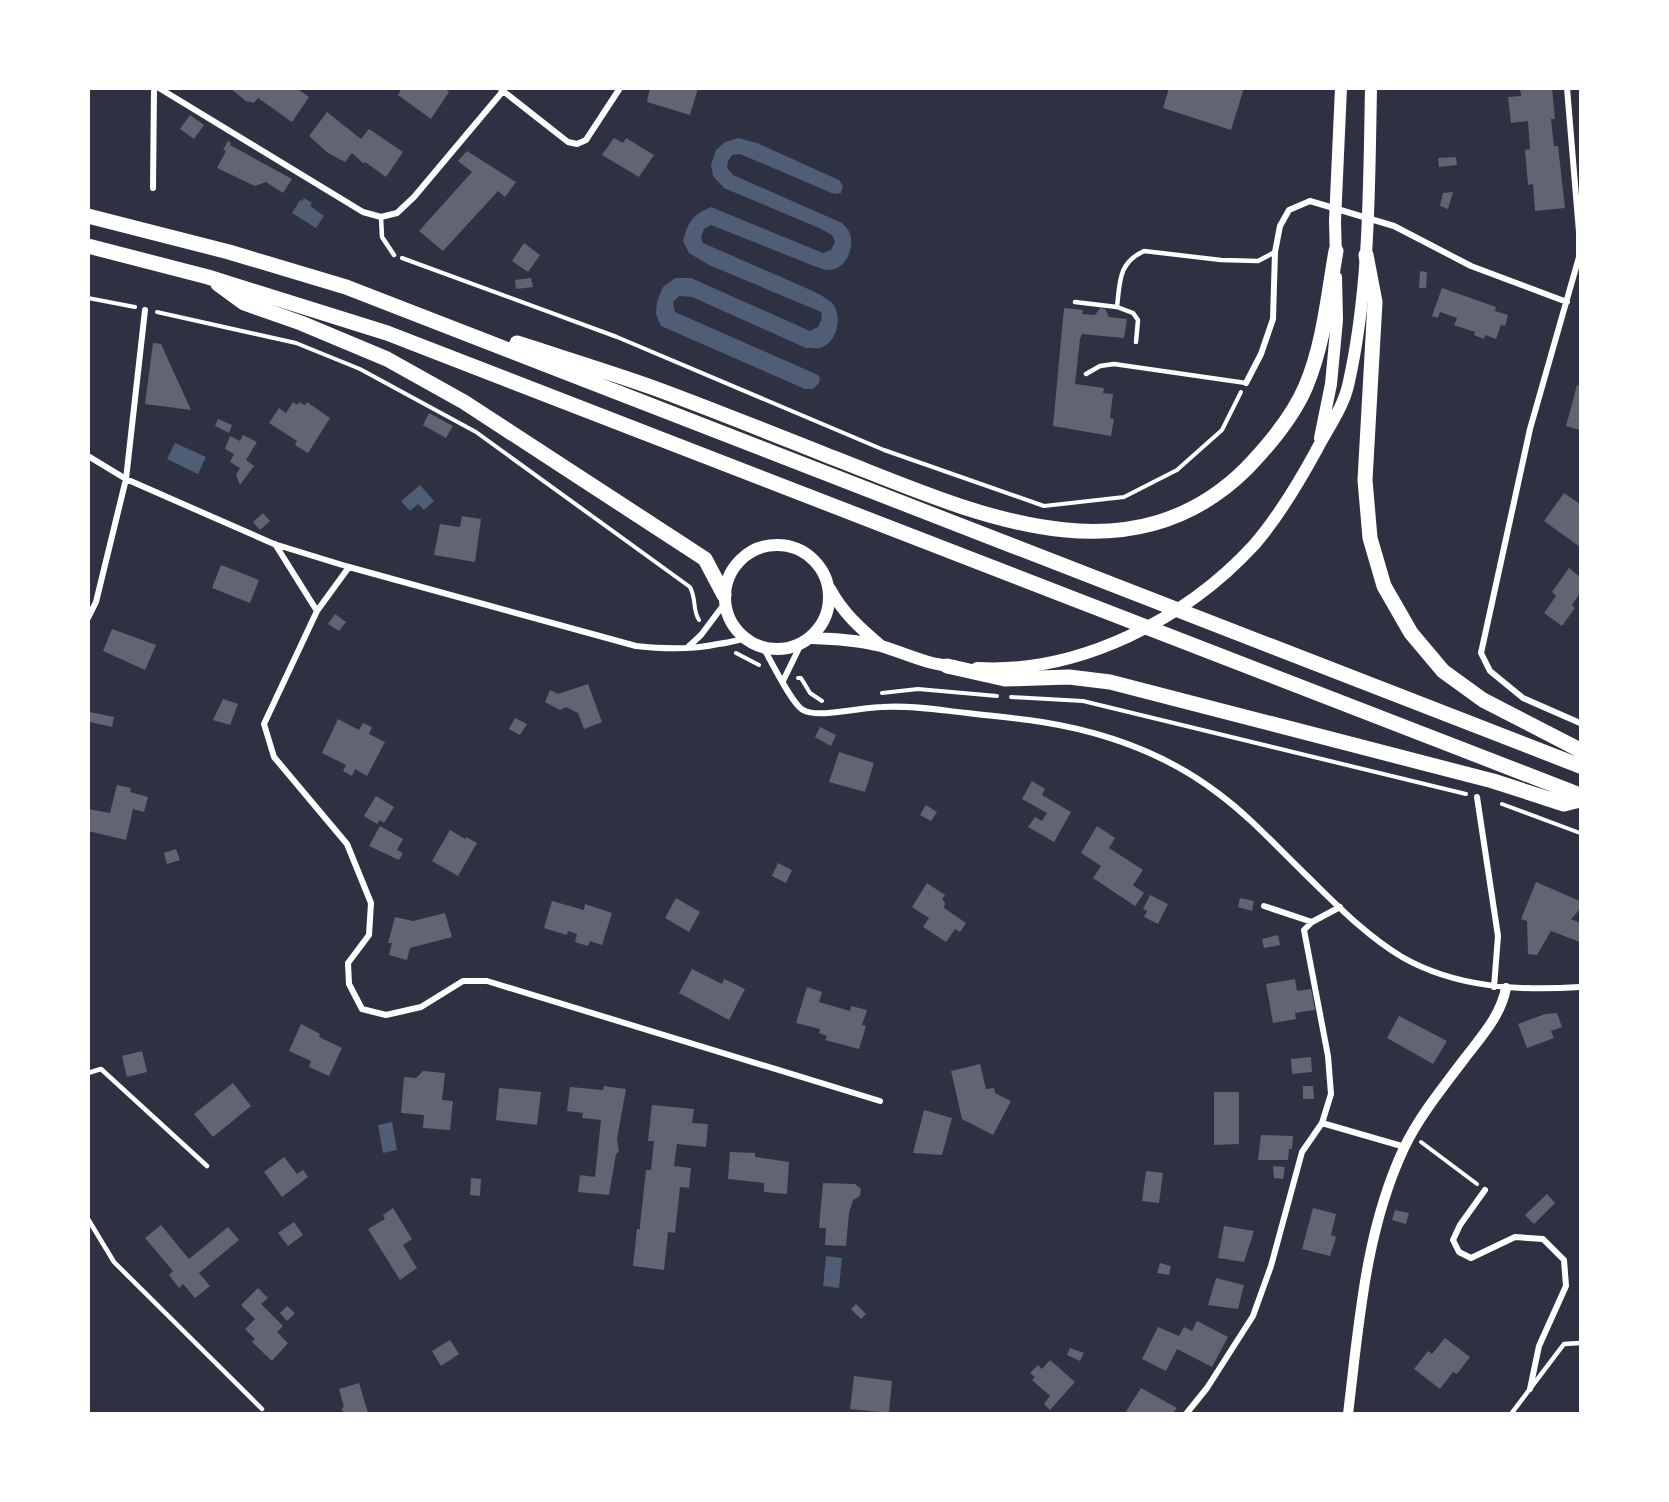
<svg xmlns="http://www.w3.org/2000/svg" width="1669" height="1502" font-family="Literata,serif">
  <style>
    .water { fill: #4f5d75 }
    .building { fill: #626471 }
    .lines { fill: none; stroke-linecap: round; stroke-linejoin: round }
    .path { stroke: #fff; stroke-width: 4 }
    .service { stroke: #fff; stroke-width: 4.5 }
    .minor { stroke: #fff; stroke-width: 6 }
    .tertiary { stroke: #fff; stroke-width: 10 }
    .secondary { stroke: #fff; stroke-width: 12 }
    .trunk { stroke: #fff; stroke-width: 15 }
  </style>
  <rect width="100%" height="100%" fill="#2d3142"/>
  <path class="water" d="M738,138L757,143L839,180L843,186L841,193L834,194L740,154L732,155L728,161L727,168L733,175L842,223C845,226 849,230 850,234C855,248 845,271 828,270C824,270 819,267 814,266L711,225L704,229L701,237L703,243L815,292C820,295 827,298 832,303C843,315 838,343 820,348C817,349 810,348 806,348L692,297L679,296L673,302L675,312L818,375L820,378L819,383L813,389H805L661,326L656,314L657,301L663,287L675,278H691L810,331L818,327L822,318L821,312L709,265L689,253L683,241C688,222 692,215 711,207L823,253L831,250L835,242L832,235L819,228L724,188L713,176L711,165L716,150L725,142Z
    M304,198L312,203L310,206L324,216L316,228L292,213L300,200L302,201Z
    M175,443L206,457L198,474L167,459Z
    M420,485L434,501L424,510L418,504L410,511L401,501Z
    M392,1122L397,1150L383,1153L378,1125Z
    M826,1256L842,1258L839,1288L823,1286Z"/>
  <path class="building" d="M230,88H296L309,97L292,122L258,98L254,103L246,101Z
    M402,88H444L449,92L431,119L398,95Z
    M650,88H698L690,115L647,102Z
    M1169,88H1244L1231,130L1163,108Z
    M1520,88H1552L1555,119H1551L1554,146H1558L1565,208L1535,211L1533,184L1528,185L1525,150L1530,149L1528,121L1511,123L1508,97L1521,96Z
    M327,112L361,139L369,129L403,152L386,177L365,162L364,164L352,153L345,162L328,153L309,136Z
    M190,115L204,125L194,139L180,129Z
    M614,138L623,143L626,138L654,155L639,177L602,155Z
    M228,141L231,143L230,145L292,179L283,193L266,182L255,186L217,168L226,151L223,150Z
    M467,151L516,182L505,197L498,191L443,251L419,231L472,172L458,161Z
    M1456,157L1457,165L1439,167L1438,158Z
    M1453,192L1448,209L1440,206L1443,193Z
    M524,243L540,255L528,272L512,261Z
    M1420,271L1427,272L1426,288H1419Z
    M531,278L533,287L516,289L515,280Z
    M1442,288L1496,307L1495,311L1508,315L1505,326L1501,325L1496,339L1485,335L1484,339L1474,335L1475,332L1454,325L1457,318L1440,312L1438,318L1432,316Z
    M1064,308L1083,310L1082,314L1095,315L1100,308L1105,309L1109,317L1127,319L1124,338L1082,334L1080,339L1075,384L1104,388L1103,393L1113,394L1110,418L1114,419L1111,436L1053,426Z
    M153,343L161,344L191,410L145,404Z
    M1577,385L1580,386V430L1566,426Z
    M293,402L297,405L299,402L305,405L307,402L330,418L308,453L295,445L297,441L269,423L279,408L286,413Z
    M429,413L453,426L446,438L423,425Z
    M218,419L232,425L229,433L215,426Z
    M243,435L257,442L246,460L254,466L240,485L236,475L240,468L230,462L234,454L225,449L230,436L240,441Z
    M1564,493L1580,504V547L1544,521Z
    M263,513L270,521L260,530L253,522Z
    M462,516L481,519L475,562L434,555L440,524L460,527Z
    M221,565L259,580L250,603L212,588Z
    M1569,568L1580,577V593L1572,605L1575,608L1562,626L1544,613L1556,596L1552,592Z
    M335,614L346,622L339,631L328,624Z
    M112,629L156,645L145,670L103,651Z
    M588,684L602,722L584,729L578,713L566,707L560,710L545,702L550,690L558,694Z
    M223,699L238,704L230,725L213,720Z
    M90,712L114,717L112,727L90,722Z
    M515,718L527,724L520,735L509,729Z
    M338,719L359,730L363,723L372,727L369,734L385,742L367,776L355,769L352,776L343,771L346,765L322,753Z
    M820,727L836,735L831,746L815,737Z
    M839,752L874,763L865,792L829,782Z
    M1032,781L1045,789L1042,795L1071,812L1054,842L1028,827L1035,817L1042,821L1047,813L1022,799Z
    M117,785L131,788L130,792L148,797L144,812L133,809L126,840L88,831V809L110,813Z
    M376,796L394,807L384,823L380,820L377,824L364,816Z
    M926,805L937,812L931,821L920,815Z
    M380,826L403,839L397,850L403,853L399,860L369,846Z
    M1097,826L1115,838L1109,848L1143,870L1133,885L1144,893L1135,906L1093,878L1101,866L1081,853Z
    M450,830L465,839L466,837L477,843L458,876L432,861Z
    M176,849L180,860L167,864L164,853Z
    M778,863L792,870L786,883L772,876Z
    M1536,882L1580,901V909L1571,919L1580,923V942L1551,931L1537,955L1528,954L1527,921L1521,919Z
    M927,883L945,895L942,899L945,903L944,908L966,923L960,932L955,929L946,942L923,927L929,918L912,907Z
    M1150,895L1168,904L1158,924L1144,917L1147,911L1143,909Z
    M676,898L700,912L689,932L665,918Z
    M1240,898L1254,901L1252,911L1238,907Z
    M552,901L584,910L585,904L612,913L602,945L590,941L588,946L575,942L577,934L568,931L567,935L544,928Z
    M445,913L452,937L410,948L407,960L389,955L392,943H388L395,917L413,921Z
    M1278,935L1280,945L1264,948L1262,939Z
    M692,969L722,984L724,979L745,989L729,1020L679,993Z
    M1295,979L1297,991L1311,989L1315,1010L1295,1013L1296,1019L1273,1023L1266,984Z
    M807,987L822,992L819,1002L850,1011L851,1006L867,1010L862,1025L866,1026L859,1049L825,1040L827,1036L819,1033L820,1029L796,1023Z
    M1557,1013L1562,1027L1551,1031L1554,1038L1527,1048L1518,1024L1545,1014Z
    M1399,1016L1447,1041L1433,1064L1387,1038Z
    M301,1024L320,1034L319,1037L342,1048L329,1076L309,1067L311,1061L289,1051Z
    M142,1051L147,1072L127,1077L122,1056Z
    M1311,1057L1312,1072L1292,1074L1291,1059Z
    M980,1064L986,1089L994,1088L995,1093L1011,1101L993,1135L962,1119L951,1071Z
    M423,1071L445,1073L442,1100L453,1101L450,1130L423,1128L424,1115L401,1113L404,1077L416,1078Z
    M233,1083L251,1106L213,1137L194,1114Z
    M604,1086L626,1089L617,1139L619,1151L616,1154L609,1195L578,1192L580,1175L595,1177L601,1120L582,1118L583,1113L567,1111L570,1087L603,1090Z
    M1303,1086H1313L1314,1099H1303Z
    M499,1088L541,1092L537,1125L496,1120Z
    M1214,1092H1239V1144L1214,1145Z
    M652,1105L694,1109L692,1123L708,1124L706,1147L677,1144L674,1166L691,1168L689,1188L680,1187L675,1233L668,1232L664,1270L633,1266L637,1229H640V1225L646,1170H651L654,1141H648Z
    M924,1110L952,1118L942,1155L913,1153Z
    M1261,1135L1293,1136L1292,1149H1289L1288,1160H1258Z
    M730,1152L755,1153V1157L789,1162L787,1194L764,1192V1183L728,1179Z
    M284,1157L297,1174L303,1170L308,1177L282,1197L264,1172Z
    M1273,1166L1285,1167L1283,1179L1274,1178Z
    M1146,1171L1163,1173L1159,1203L1142,1201Z
    M471,1178L481,1179L480,1196L470,1195Z
    M823,1183L855,1184L861,1189L860,1196L853,1200L849,1213L846,1246L825,1245L826,1228H819Z
    M1547,1194L1555,1203L1534,1224L1525,1215Z
    M393,1208L412,1239L403,1245L417,1268L400,1280L368,1229L385,1219L383,1215Z
    M1313,1208L1336,1214L1331,1235L1336,1237L1330,1256L1302,1249Z
    M1395,1210L1409,1213L1406,1224L1392,1220Z
    M294,1222L303,1235L288,1246L278,1233Z
    M161,1225L189,1259L228,1227L239,1240L199,1273L210,1286L195,1298L183,1284L179,1288L169,1275L173,1271L145,1238Z
    M1224,1226L1254,1231L1244,1262L1218,1258Z
    M1160,1263L1171,1266L1169,1275L1157,1273Z
    M1216,1278L1244,1285L1238,1309L1208,1305Z
    M258,1288L268,1298L261,1304L283,1326L277,1332L288,1343L272,1361L252,1342L255,1339L245,1329L255,1319L241,1305Z
    M856,1304L866,1314L861,1319L851,1309Z
    M287,1306L295,1313L287,1321L280,1313Z
    M1197,1321L1228,1337L1212,1367L1177,1349L1166,1371L1142,1359L1158,1327L1179,1336L1184,1327L1192,1331Z
    M1445,1338L1470,1357L1457,1374L1453,1372L1440,1389L1414,1369L1428,1351L1432,1354Z
    M450,1340L459,1354L441,1366L432,1351Z
    M1070,1348L1084,1353L1080,1361L1067,1355Z
    M1050,1360L1075,1382L1050,1410L1044,1404L1050,1396L1032,1380L1035,1377L1030,1373L1038,1365L1042,1369Z
    M854,1376L892,1381L889,1413L850,1409Z
    M359,1383L368,1413H343L342,1408L344,1407L339,1389Z
    M1141,1388L1177,1408L1173,1413H1125Z"/>
  <g class="lines">
    <path class="path" d="M402,258L617,337L884,450L1044,506L1124,497L1177,470L1222,430L1241,392
      M88,298L135,307
      M157,312L296,343L360,369L476,432L690,587C697,601 692,609 699,620
      M736,653L759,665
      M798,678H801L810,693L822,701
      M882,693L918,689L997,696
      M1011,697L1083,701L1466,794
      M1502,804L1580,833
      M1421,1142L1477,1184"/>
    <path class="service" d="M381,217L382,237L394,255
      M1075,302L1117,307L1133,313L1138,320L1136,342
      M1117,307C1120,282 1118,263 1144,251L1221,260L1258,261L1275,252
      M1086,374L1100,366L1114,364L1246,383
      M88,1073L101,1069L207,1166
      M88,1219L114,1262L262,1409
      M1511,1414L1564,1344L1580,1343"/>
    <path class="minor" d="M159,88L363,212L381,217L397,213L414,197L503,91L500,88
      M1567,88L1579,232V257L1530,429L1481,653L1490,671L1523,698L1580,723
      M503,91L568,142L577,144L586,140L620,88
      M153,188L154,88
      M1246,383L1261,354L1273,319L1275,252L1280,226L1289,210L1310,201L1394,226L1471,266L1567,302
      M88,456L126,479L274,544L349,567L636,646C663,649 691,650 718,644C728,643 736,640 746,639
      M275,544L317,611
      M349,567L317,611L264,724L274,757L347,844L371,903L369,935L348,963L349,984L362,1009L386,1015L421,1007L463,981H487L880,1101
      M88,618L96,602L126,479L145,310
      M688,647L701,635L725,603
      M763,647C771,661 792,704 803,710C818,719 862,707 882,707C910,705 939,710 967,713C992,716 1017,718 1042,722C1105,732 1167,754 1219,794C1250,817 1277,847 1305,874C1335,903 1365,935 1402,957C1456,988 1520,991 1580,987
      M783,681L801,644
      M1477,797L1498,936L1494,987
      M1264,906L1312,922
      M1322,1123L1405,1147
      M1485,1190L1460,1225L1453,1240L1459,1252L1471,1258L1515,1237L1543,1239L1564,1260L1566,1286L1539,1346L1530,1389
      M1186,1414L1207,1388L1253,1316L1271,1266L1302,1152L1322,1123L1331,1094L1328,1056L1304,930L1312,922L1340,907"/>
    <path class="tertiary" d="M1348,1414C1359,1324 1365,1231 1404,1148C1420,1115 1444,1086 1465,1058C1482,1036 1501,1015 1506,988"/>
    <path class="secondary" d="M1336,259L1335,221L1341,88
      M1320,438L1331,384L1337,320L1336,277
      M725 597a52 52 0 1 1 104 0a52 52 0 1 1-104 0Z
      M830,589C843,613 860,628 880,645
      M811,638C834,639 858,640 881,646C905,653 927,665 954,666
      M977,668C1079,674 1186,619 1254,545C1279,516 1298,484 1316,451C1327,429 1342,410 1348,386C1370,289 1369,187 1371,88"/>
    <path class="trunk" d="M88,216L229,252L346,287L1580,766
      M88,246L208,277L387,333L1580,795
      M1366,255L1375,302L1365,480L1370,538L1384,586L1411,633L1443,671L1483,700L1580,750
      M218,284L244,303L301,323L387,359L464,402L705,559L724,595
      M517,343C563,358 609,372 654,388C711,409 768,432 826,455C960,506 1124,591 1247,468C1270,444 1293,417 1306,386C1324,343 1328,296 1336,251
      M947,666L1005,679L1069,677L1110,682L1493,781L1564,804L1580,800"/>
  </g>
  <rect width="1669" height="1502" fill="none" stroke="#ffffff" stroke-width="180"/>
</svg>
